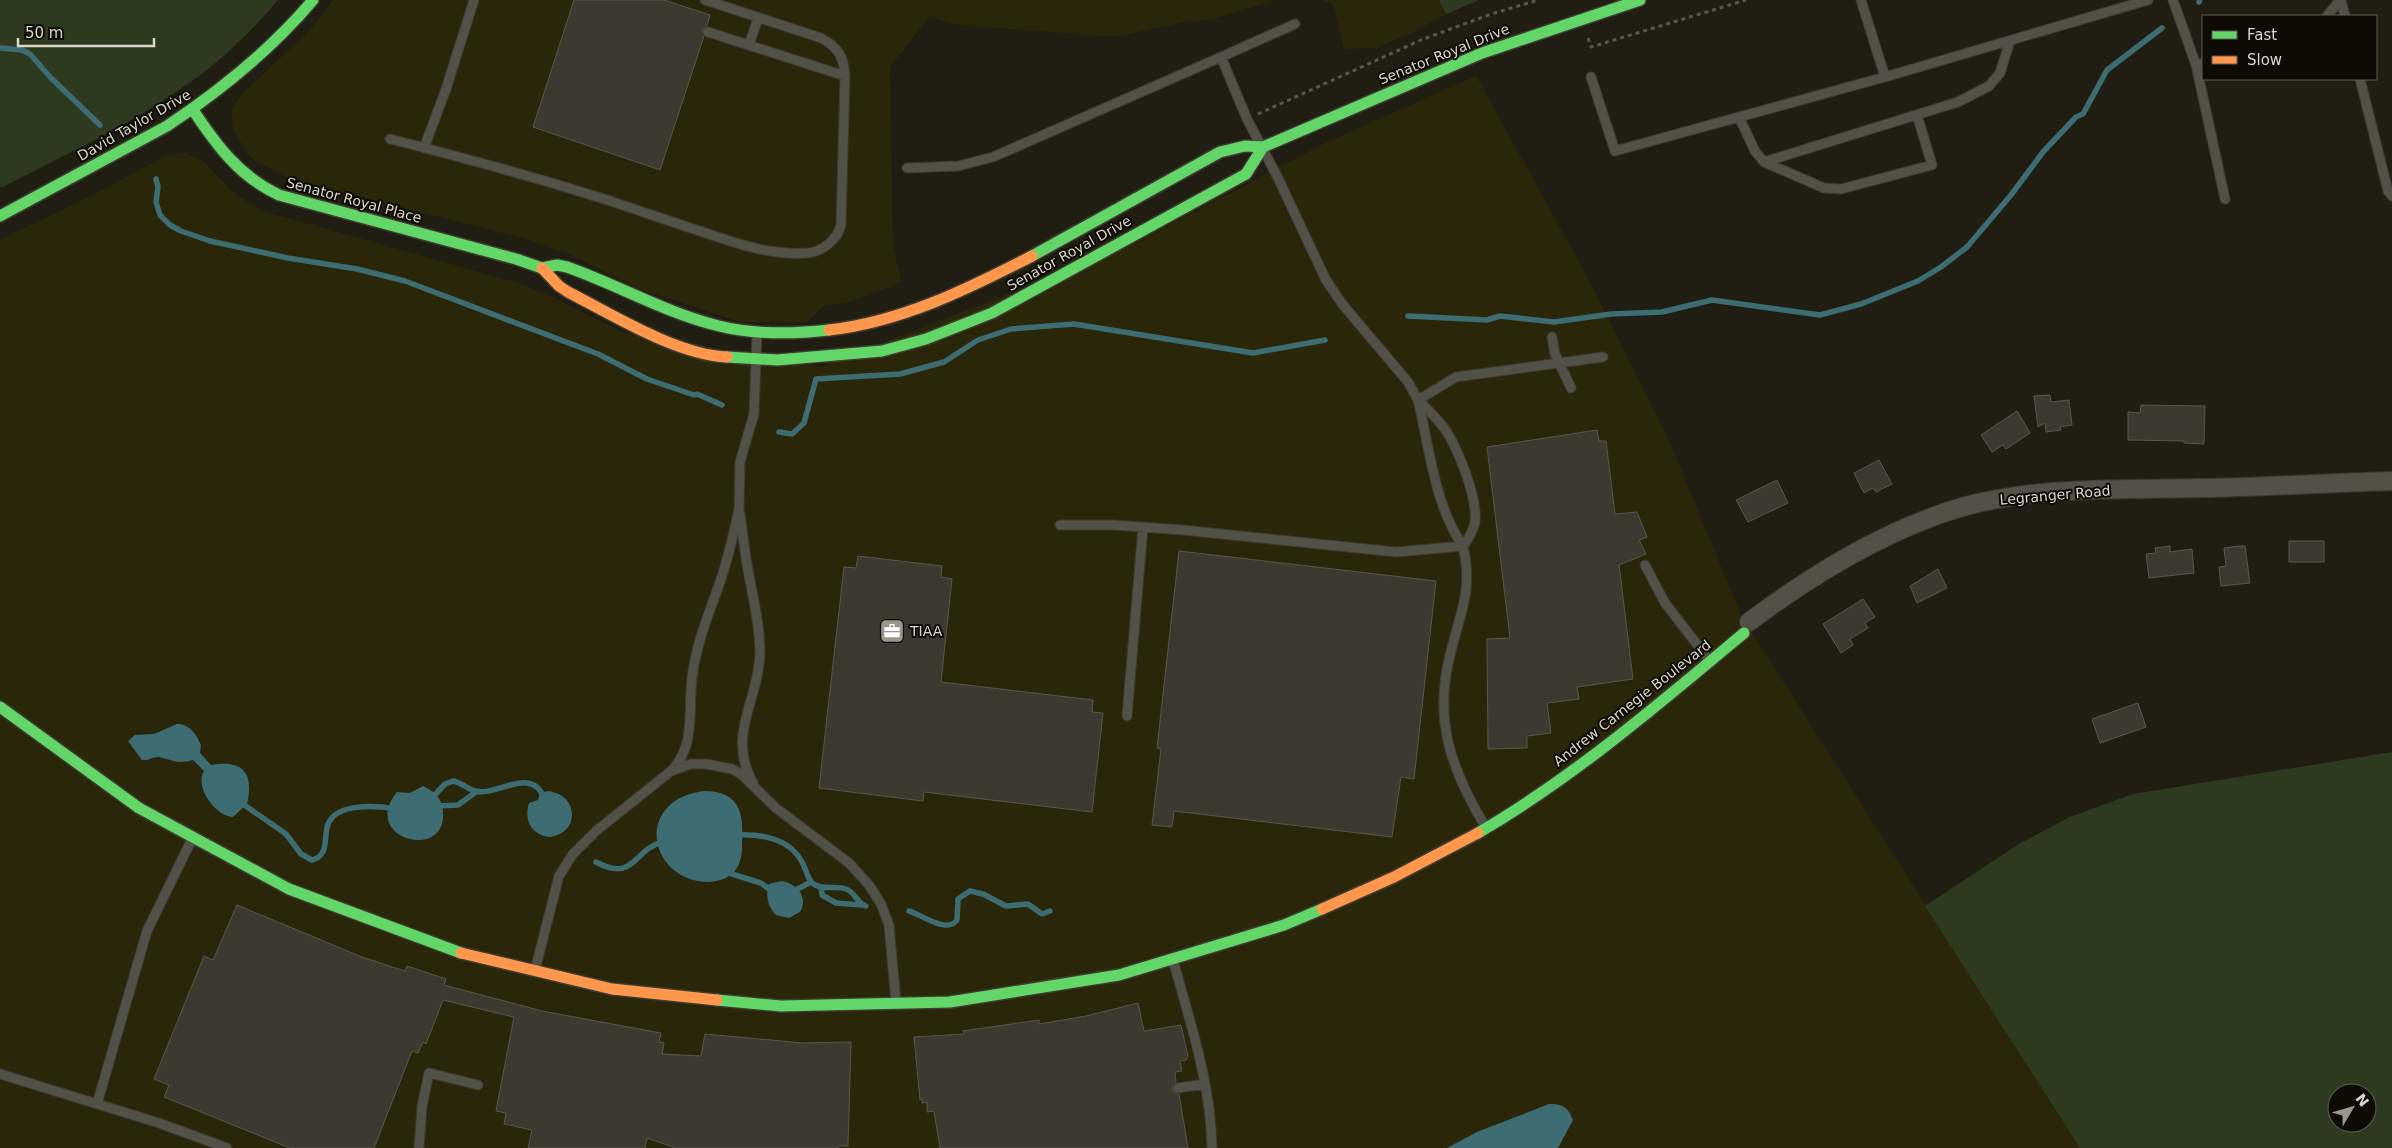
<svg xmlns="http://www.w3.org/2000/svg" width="2392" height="1148" font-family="'DejaVu Sans',sans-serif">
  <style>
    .built { fill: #2a2609 }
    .green { fill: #2e3a20; fill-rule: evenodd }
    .water { fill: #3d6c73 }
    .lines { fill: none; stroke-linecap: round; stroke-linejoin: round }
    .stream { stroke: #3d6c73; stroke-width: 5.5 }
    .building { fill: #3d3830; stroke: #5b564e }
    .lane-casing { stroke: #3c3a31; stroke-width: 11 }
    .street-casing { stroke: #3c3a31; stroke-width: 20 }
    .fast-casing { stroke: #3c3a31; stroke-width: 14 }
    .slow-casing { stroke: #3c3a31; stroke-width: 14 }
    .path { stroke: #58574e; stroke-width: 3; stroke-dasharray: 4 4; stroke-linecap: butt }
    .lane { stroke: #525148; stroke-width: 9 }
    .street { stroke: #525148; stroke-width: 18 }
    .fast { stroke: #63d668; stroke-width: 11 }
    .slow { stroke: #ff974d; stroke-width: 11 }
    .labels { text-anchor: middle; stroke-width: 4; stroke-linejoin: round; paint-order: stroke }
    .street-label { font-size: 14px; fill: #dad8cb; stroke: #0d0b04 }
    .poi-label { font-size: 14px; fill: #dad8cb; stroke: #0d0b04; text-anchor: start }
  </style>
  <rect width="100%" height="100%" fill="#201e12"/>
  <path class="built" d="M333,0H1276L1214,19L1185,22L1114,37L960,25L929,17L890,67L893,247L902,282L849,302L823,306L807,322H740L637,288L571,255L530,240L287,178L254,160L246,151L233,129L231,109L242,94L309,31Z
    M1323,0H1439L1446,14L1414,32L1376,48L1344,49L1334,6Z
    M1476,76L1588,278L1667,435L1741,615L2080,1148H0V240L95,194L167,155L185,153L203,161L235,194L263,211L519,283L551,296L622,332L820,367L1126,248L1325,143Z"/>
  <path class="green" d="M0,0H278C252,31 222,60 189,83C132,124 66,154 3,187H0Z
    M1439,0H1479L1446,14Z
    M2392,752V1148H2080L1925,906L2019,844L2070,817L2133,794ZM2337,1093H2367V1123H2337Z"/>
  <path class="water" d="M177,724C190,724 196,734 201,745L200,753L211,765C244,759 254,774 247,804L233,817C216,817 194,787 204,771L193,760C174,765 173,759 158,757C152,757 149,761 142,760L128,741L135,735L154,734Z
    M423,786C434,791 443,799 443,812C447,862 359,839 397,792L410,793Z
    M548,791C580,795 580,835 548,837C530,833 524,819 529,803L538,800L540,793Z
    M704,791C739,791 744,812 742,842C742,850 742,860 737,868C724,888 691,884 675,871C656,856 649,828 667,808C676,797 691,793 704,791Z
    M782,881C797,884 809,897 800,912L789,918L776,915C768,907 765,895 769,884Z
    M1549,1104C1563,1104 1568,1107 1573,1120L1558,1148H1447L1477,1132Z"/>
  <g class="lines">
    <path class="stream" d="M2199,2L2200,0
      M0,48L22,50L30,54L51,78L100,125
      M156,179L158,187L156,202L160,215L170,225L181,231L210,241L288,258L357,269L405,281L598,354L647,379L694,395L697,394L722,405
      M1408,316L1487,320L1500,316L1554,322L1611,314L1662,312L1712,300L1820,315L1861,304L1918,281L1941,267L1967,247L2011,195L2043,152L2076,117L2083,114L2107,70L2162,28
      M779,432L792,434L804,423L816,379L900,374L944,362L978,340L1011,329L1074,324L1253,353L1325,340
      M431,799L445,784L453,781C462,783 468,789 475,791C496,797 532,765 544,798
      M240,802L286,834L301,854L312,860C330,855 323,838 328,824C337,802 378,806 396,809
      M436,806L458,805L476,792
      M737,835C760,834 789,838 802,862C806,869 807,877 812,883C822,891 835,885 846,889C855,892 857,903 866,906
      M596,862C635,883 633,849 663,842
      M726,870L732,874L761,883L773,892
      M821,887L822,895L836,903L862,905
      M792,892L811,882
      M909,911C922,915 947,934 957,920L958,899L970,891L983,894L1006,906L1028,904L1042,914L1050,911"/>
  </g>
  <path class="building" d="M574,0H664L710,15L707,26L702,30L704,36L660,170L533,127Z
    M2050,395L2051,402L2069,400L2072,425L2060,427L2061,430L2046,432L2045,423L2038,427L2034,396Z
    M2141,405L2205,406L2204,444L2184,443V441L2128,440V412L2140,413Z
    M2017,411L2030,433L2006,449L2003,445L1992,452L1981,435Z
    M1597,430L1599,441H1606L1615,514L1637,512L1647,537L1639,540L1646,554L1619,565L1633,679L1577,687L1579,699L1547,703L1551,733L1527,736V748L1488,749L1487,639L1510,638L1487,447Z
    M1879,460L1892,484L1876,492L1873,488L1864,493L1854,473Z
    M1777,480L1788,503L1748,522L1736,500Z
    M2289,541H2324V562H2289Z
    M2170,546V552L2192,549L2194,573L2149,578L2146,554L2156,553L2155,548Z
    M2240,546H2245L2250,583L2221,586L2219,567L2226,566L2224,548Z
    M1179,551L1436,581L1414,779L1401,777L1392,837L1174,811L1172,827L1152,825L1161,749L1157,748Z
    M858,556L942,566L941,577L952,579L941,682L1093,700L1092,712L1103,713L1092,812L924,792L923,801L819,788L844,567L856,568Z
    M1938,569L1947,588L1917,603L1910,586Z
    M1863,599L1875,617L1865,623L1868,628L1850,639L1853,645L1841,653L1823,624Z
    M2138,703L2146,727L2100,743L2092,719Z
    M237,905L362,957L405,971L407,966L446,979L444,985L542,1011L661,1033L659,1042L664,1043L662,1054L701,1056L705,1034L803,1043L851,1042L848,1146H838V1148H676L647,1138L645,1148H528L532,1130L504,1124L506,1113L496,1111L514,1017L443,1000L426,1044L423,1042L418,1053L412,1051L374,1148H290L164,1097L169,1085L154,1079L204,956L213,960Z
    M1138,1003L1144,1031L1181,1025L1188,1056L1186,1060L1180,1061L1182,1071L1175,1072L1176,1082L1172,1088L1173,1092L1179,1094L1188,1148H940L934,1111L927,1112V1102L922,1103V1099L920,1100L914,1037L964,1034L963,1031L1039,1020V1024L1086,1016Z"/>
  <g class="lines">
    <defs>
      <path id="lane" d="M1861,0L1885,77L2148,0
        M2173,0L2196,65
        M2341,0L2345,16
        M2327,16L2340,0
        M708,32L845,76
        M749,45L758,18
        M1221,57L1295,24
        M2203,63L2196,65L2225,199
        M1591,77L1615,151L1885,77
        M2360,79L2388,191L2392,196
        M1739,117L1755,151L1764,162L1958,102L1989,86L2000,73L2010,41
        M390,139C461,157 531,176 601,198C632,208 663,219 694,229C732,242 768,256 808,253C823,251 837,240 841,225L845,76C844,57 838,47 821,38L705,0
        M424,148L446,89L474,0
        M1764,162L1824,188L1841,189L1932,165L1917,115
        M907,168L958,166L993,157L1221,57L1247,119L1277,176L1326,280L1343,305L1408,382L1418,400L1456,377L1603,357
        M1552,337L1555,354L1571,388
        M1418,400C1428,409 1437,419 1445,429C1458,449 1478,498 1475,522C1473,531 1469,538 1463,546C1435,507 1429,446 1418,400Z
        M739,509L740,462L754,414L757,333
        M1060,525H1113L1183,530L1396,552L1463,546C1473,589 1461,611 1451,651C1433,718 1450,768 1485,826
        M1645,565L1665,603L1710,661
        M1127,716L1143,527
        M673,769C696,743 688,710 692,678C697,639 710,612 722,576C729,554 734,532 739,509C743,530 744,550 748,570C753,598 760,625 760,653C759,700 726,735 753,783
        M1173,960C1190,1022 1211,1084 1212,1148
        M535,970L559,876L573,854L596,831L671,771L691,764H706L732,769L741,774L776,808L849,863L869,885L881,904L889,925L896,1002
        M0,1074L159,1123L227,1148
        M1178,1088L1205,1084
        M97,1104L147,931L192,839
        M419,1148L422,1106L429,1073L478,1085"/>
      <path id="street" d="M1749,622C1813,574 1884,530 1962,507C2038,486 2120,490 2199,488C2263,487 2328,483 2392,481"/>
      <path id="fast" d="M193,110C217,146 239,176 279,195L516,259L542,268L557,265L567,267C618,285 666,313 719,326C755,335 793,334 829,330
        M0,216L167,126C221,90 271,50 313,0
        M1032,256L1220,152L1245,146L1263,147L1482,53L1640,0
        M727,357L777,360L882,351L926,339L992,313L1246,174L1263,147
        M0,707L139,808L289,889L461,953
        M1478,833C1574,777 1659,704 1744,633
        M717,1000L781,1006L950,1002L1119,975L1284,925L1322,909"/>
      <path id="slow" d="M542,268L559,286L568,292C613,315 677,355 727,357
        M829,330C901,322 968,289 1032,256
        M1322,909L1394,877L1478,833
        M461,953L612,989L717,1000"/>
    </defs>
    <use href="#lane" class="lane-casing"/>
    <use href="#street" class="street-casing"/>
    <use href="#fast" class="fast-casing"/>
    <use href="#slow" class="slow-casing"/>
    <path class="path" d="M1588,38L1591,47L1746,0
      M1258,114L1421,40L1491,14L1539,0"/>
    <use href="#lane" class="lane"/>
    <use href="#street" class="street"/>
    <use href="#fast" class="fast"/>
    <use href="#slow" class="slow"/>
  </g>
  <defs>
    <symbol id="office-square" viewBox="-11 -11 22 22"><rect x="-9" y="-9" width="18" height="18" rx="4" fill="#99978a" stroke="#0d0b04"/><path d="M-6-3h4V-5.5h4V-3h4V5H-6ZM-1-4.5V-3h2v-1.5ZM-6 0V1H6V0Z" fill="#fff"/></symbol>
  </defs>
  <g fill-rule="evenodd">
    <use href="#office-square" x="878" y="617" width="28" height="28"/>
  </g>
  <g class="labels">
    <g class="street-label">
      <text transform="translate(1444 54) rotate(-22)" y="5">Senator Royal Drive</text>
      <text transform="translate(134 125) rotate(-30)" y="5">David Taylor Drive</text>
      <text transform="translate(354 200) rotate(15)" y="5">Senator Royal Place</text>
      <text transform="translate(1069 253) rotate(-29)" y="5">Senator Royal Drive</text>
      <text transform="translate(2055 495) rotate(-5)" y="5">Legranger Road</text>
      <text transform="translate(1632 703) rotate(-38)" y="5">Andrew Carnegie Boulevard</text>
    </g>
    <g class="poi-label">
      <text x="910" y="636">TIAA</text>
    </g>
  </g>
  <rect x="2202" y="15" width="175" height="65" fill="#0d0b04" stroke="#5f5d54"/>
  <rect x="2212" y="31" width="25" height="8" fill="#63d668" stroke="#5f5d54"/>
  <text x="2247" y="40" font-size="15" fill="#dad8cb">Fast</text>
  <rect x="2212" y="56" width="25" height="8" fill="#ff974d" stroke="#5f5d54"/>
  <text x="2247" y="65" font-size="15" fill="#dad8cb">Slow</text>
  <g transform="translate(2352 1108) rotate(52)"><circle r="24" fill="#0d0b04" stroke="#5f5d54"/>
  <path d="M0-4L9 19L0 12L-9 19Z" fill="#99978a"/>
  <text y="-8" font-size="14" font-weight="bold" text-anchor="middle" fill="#dad8cb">N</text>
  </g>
  <path d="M18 38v8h136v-8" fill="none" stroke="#dad8cb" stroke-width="2.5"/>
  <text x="25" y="38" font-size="15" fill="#dad8cb" stroke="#0d0b04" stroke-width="4" paint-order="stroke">50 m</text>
</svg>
